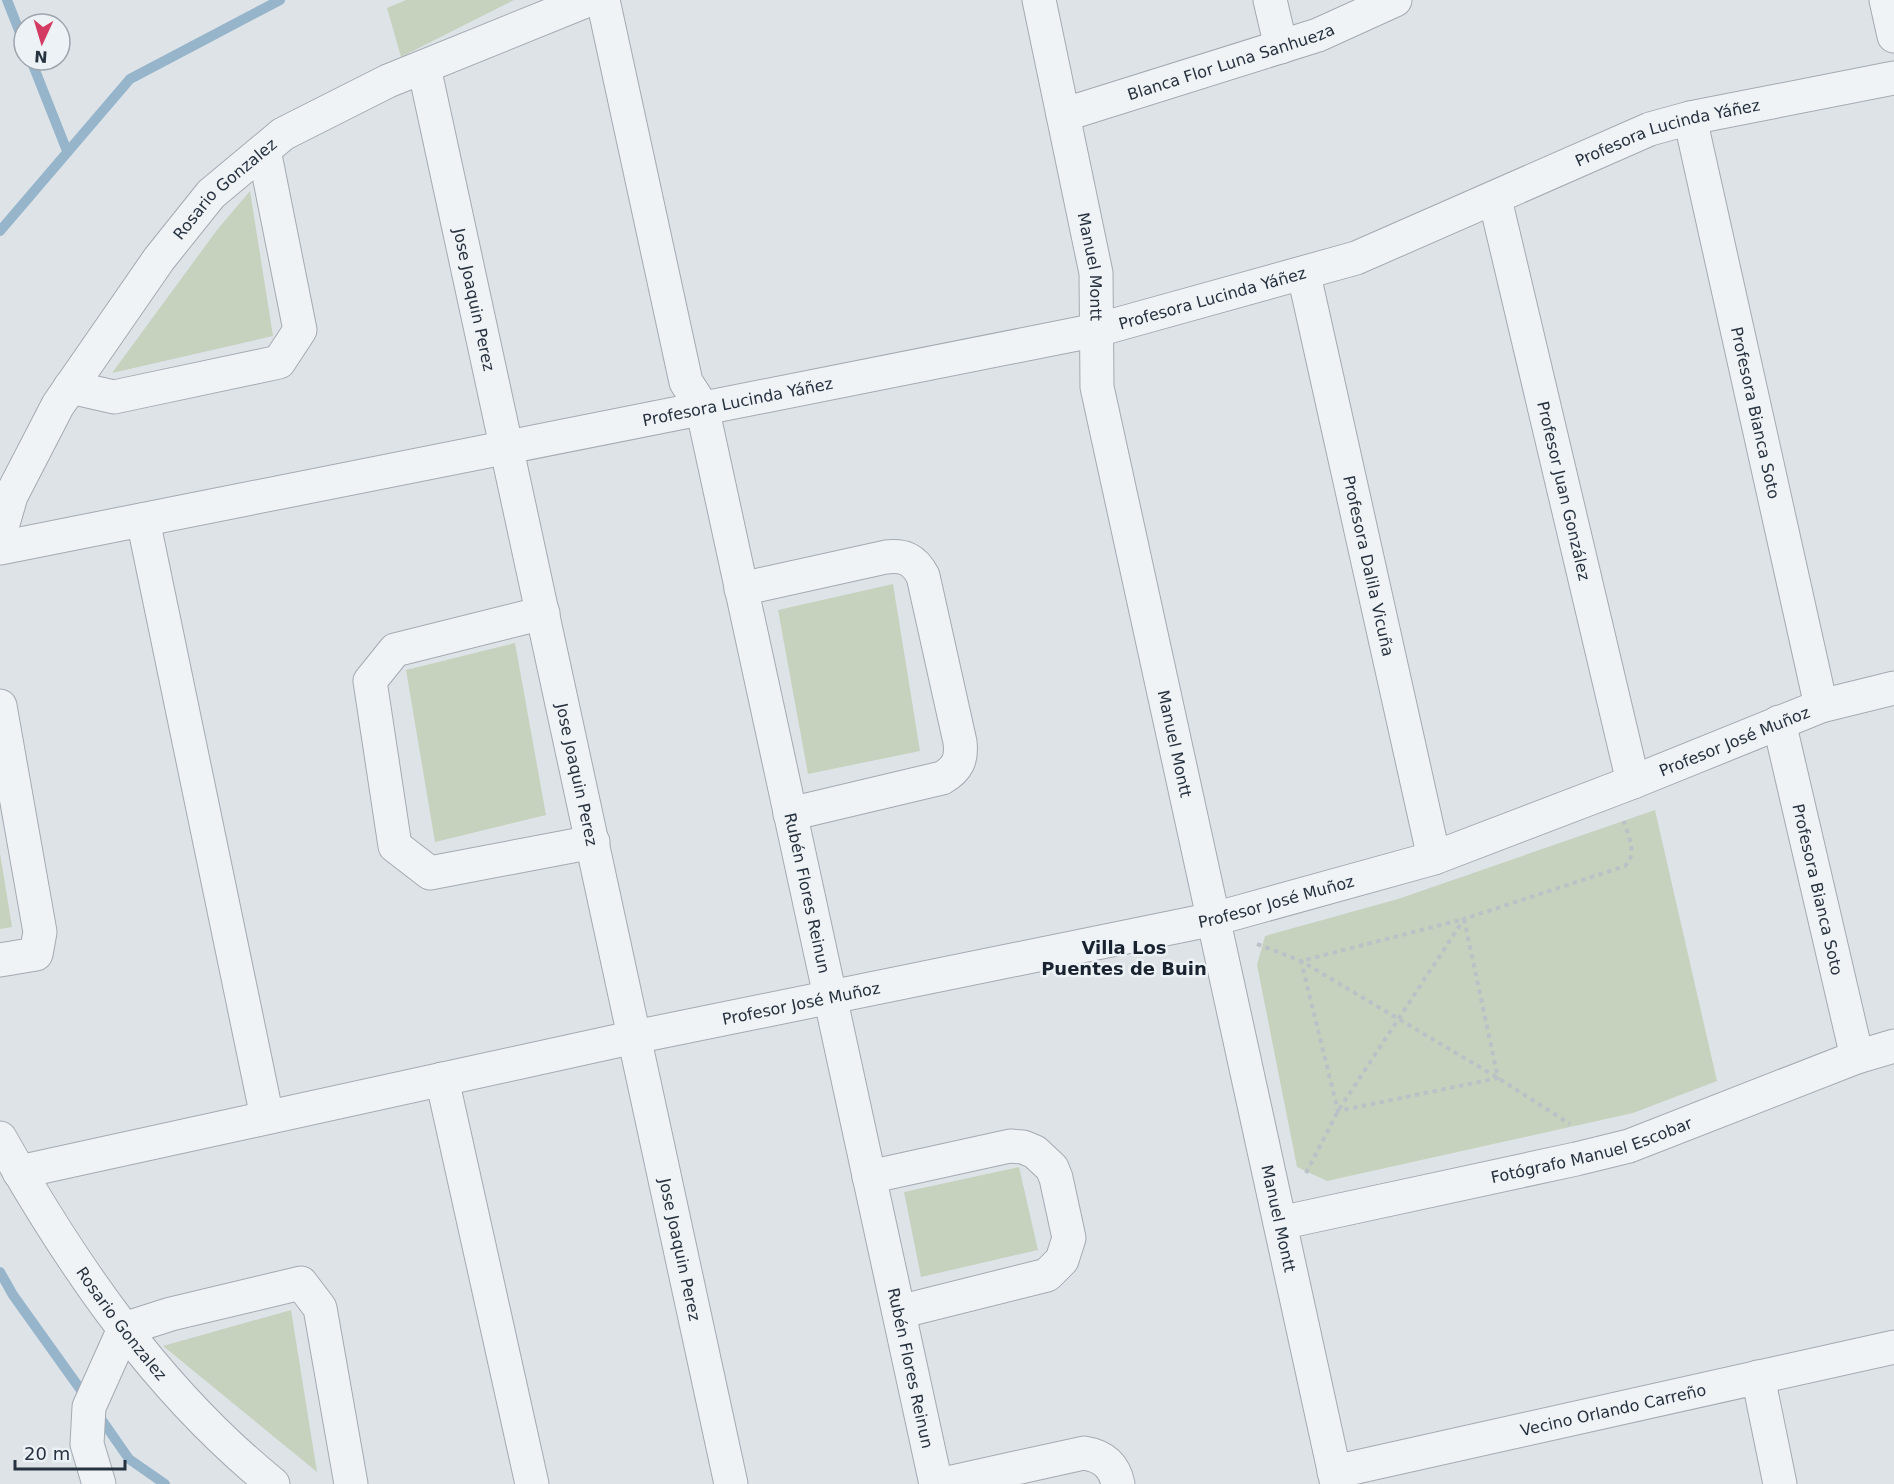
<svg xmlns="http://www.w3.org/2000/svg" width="1894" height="1484" font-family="'DejaVu Sans',sans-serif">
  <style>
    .green { fill: #c6d2be }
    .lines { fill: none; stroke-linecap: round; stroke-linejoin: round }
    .stream { stroke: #96b5ca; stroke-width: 10 }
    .minor-casing { stroke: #a3aab2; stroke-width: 35 }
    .path { stroke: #bbc1c6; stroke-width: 4; stroke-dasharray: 4.5 4.5; stroke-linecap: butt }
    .minor { stroke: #f0f3f6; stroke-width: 33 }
    .labels { text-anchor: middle; stroke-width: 5; stroke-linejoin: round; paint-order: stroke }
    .street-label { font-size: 16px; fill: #26323f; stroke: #edf2f6 }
    .neighbourhood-label { font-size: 18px; font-weight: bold; fill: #192330; stroke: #edf2f6 }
  </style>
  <rect width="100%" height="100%" fill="#dee3e8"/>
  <path class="green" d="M406,0H514L401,57L387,8Z
    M250,191L273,336L112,373L217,230Z
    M893,584L920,751L808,774L778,610Z
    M515,643L546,815L435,842L406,670Z
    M1655,810L1717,1081L1633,1113L1327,1181L1297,1167L1257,965L1265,936L1398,899Z
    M0,853L12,927L0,929Z
    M1019,1167L1038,1250L921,1277L904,1192Z
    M291,1310L317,1472L163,1346Z"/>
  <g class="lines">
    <path class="stream" d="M7,0L24,43
      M31,60L67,151
      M0,231L130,79L280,0
      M0,1272L13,1295L88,1400
      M97,1413L129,1459L165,1484"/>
    <defs>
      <g id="minor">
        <path id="s1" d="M603,0L686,382L702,407L936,1484"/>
        <path id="s2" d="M1039,0L1096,273L1097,387L1337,1484"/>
        <path d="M1270,0L1281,47"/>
        <path d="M1886,0L1894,36"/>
        <path id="s3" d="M424,67L731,1484"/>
        <path id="s4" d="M1063,115L1318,35L1395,0"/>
        <path id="s5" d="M1690,118L1821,706"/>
        <path id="s6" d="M1495,199L1633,782"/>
        <path id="s7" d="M1304,275L1434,858"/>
        <path d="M70,387L114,397L279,362L300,330L264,150"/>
        <path d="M143,520L267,1117"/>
        <path id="s8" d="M0,534L11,496L58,405L159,259L211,194L283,134L388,81L588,0"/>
        <path id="s9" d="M0,548L1097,330L1356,258L1650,129L1690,118L1894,78"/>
        <path d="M741,589L886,557C904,555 914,559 923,576L960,742C962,759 958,769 942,778L790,814"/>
        <path d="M543,613L395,650L370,681L395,846L430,873L593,842"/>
        <path d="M0,706L40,932L36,954L0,960"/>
        <path id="s10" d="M1779,722L1857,1057"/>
        <path d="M442,1079L532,1484"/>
        <path id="s11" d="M0,1138C73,1267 157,1390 273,1484"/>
        <path id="s12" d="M19,1172L635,1037L1214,919L1434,858L1633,782L1821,706L1894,688"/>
        <path d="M869,1177L1010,1146L1023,1147L1035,1152L1052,1168L1056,1178L1069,1238L1062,1260L1047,1275L899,1312"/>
        <path id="s13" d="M1280,1223L1576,1159L1629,1146L1857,1057L1894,1046"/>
        <path d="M1758,1377L1780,1484"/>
        <path id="s14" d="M1334,1472L1894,1347"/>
        <path d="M99,1484L87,1444L89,1407L124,1329L171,1314L301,1283L320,1308L351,1484"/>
        <path d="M943,1484L1084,1453C1103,1456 1114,1465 1118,1484"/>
      </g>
    </defs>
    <use href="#minor" class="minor-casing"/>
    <path class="path" d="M1464,919L1498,1078L1338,1111L1301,961Z
      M1257,944L1301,961L1498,1078L1570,1124
      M1306,1173L1338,1111L1464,919L1625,866C1638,854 1628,836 1624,821"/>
    <use href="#minor" class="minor"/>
  </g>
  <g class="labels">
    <g class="street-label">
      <text dy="6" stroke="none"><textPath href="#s4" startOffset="176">Blanca Flor Luna Sanhueza</textPath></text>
      <text dy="6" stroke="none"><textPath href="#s9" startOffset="1724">Profesora Lucinda Yáñez</textPath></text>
      <text dy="6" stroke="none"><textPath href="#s8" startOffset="416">Rosario Gonzalez</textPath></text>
      <text dy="6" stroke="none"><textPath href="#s2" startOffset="272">Manuel Montt</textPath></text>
      <text dy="6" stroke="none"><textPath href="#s9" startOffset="1238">Profesora Lucinda Yáñez</textPath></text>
      <text dy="6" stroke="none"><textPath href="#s3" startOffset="238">Jose Joaquin Perez</textPath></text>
      <text dy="6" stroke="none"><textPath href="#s9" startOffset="752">Profesora Lucinda Yáñez</textPath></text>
      <text dy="6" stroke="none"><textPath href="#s5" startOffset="302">Profesora Bianca Soto</textPath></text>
      <text dy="6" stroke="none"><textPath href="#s6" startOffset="300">Profesor Juan González</textPath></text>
      <text dy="6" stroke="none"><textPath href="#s7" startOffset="298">Profesora Dalila Vicuña</textPath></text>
      <text dy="6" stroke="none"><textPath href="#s12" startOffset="1772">Profesor José Muñoz</textPath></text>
      <text dy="6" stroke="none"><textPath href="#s2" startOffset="758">Manuel Montt</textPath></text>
      <text dy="6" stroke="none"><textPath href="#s3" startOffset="724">Jose Joaquin Perez</textPath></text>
      <text dy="6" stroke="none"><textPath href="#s10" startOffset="172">Profesora Bianca Soto</textPath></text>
      <text dy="6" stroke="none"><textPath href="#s1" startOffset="918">Rubén Flores Reinun</textPath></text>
      <text dy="6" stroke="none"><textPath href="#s12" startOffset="1286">Profesor José Muñoz</textPath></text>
      <text dy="6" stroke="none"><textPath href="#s12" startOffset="800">Profesor José Muñoz</textPath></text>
      <text dy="6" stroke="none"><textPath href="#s13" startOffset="320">Fotógrafo Manuel Escobar</textPath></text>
      <text dy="6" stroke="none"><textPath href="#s2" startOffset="1244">Manuel Montt</textPath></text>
      <text dy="6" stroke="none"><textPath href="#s3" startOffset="1210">Jose Joaquin Perez</textPath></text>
      <text dy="6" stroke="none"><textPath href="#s11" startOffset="222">Rosario Gonzalez</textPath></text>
      <text dy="6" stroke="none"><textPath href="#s1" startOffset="1404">Rubén Flores Reinun</textPath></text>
      <text dy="6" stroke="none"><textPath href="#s14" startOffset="286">Vecino Orlando Carreño</textPath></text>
    </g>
    <g class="neighbourhood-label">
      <text x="1124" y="954">Villa Los<tspan x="1124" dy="21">Puentes de Buin</tspan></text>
    </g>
  </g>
  <g transform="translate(42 42) rotate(184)"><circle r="28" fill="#edf2f6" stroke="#9da5ad" stroke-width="1.5"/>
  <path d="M0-4.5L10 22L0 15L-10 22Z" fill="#d43b64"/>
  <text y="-9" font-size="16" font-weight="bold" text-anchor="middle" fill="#26323f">N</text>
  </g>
  <path d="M15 1460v9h110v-9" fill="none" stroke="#26323f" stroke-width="3"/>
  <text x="24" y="1460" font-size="18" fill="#26323f" stroke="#edf2f6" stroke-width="4.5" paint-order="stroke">20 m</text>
</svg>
